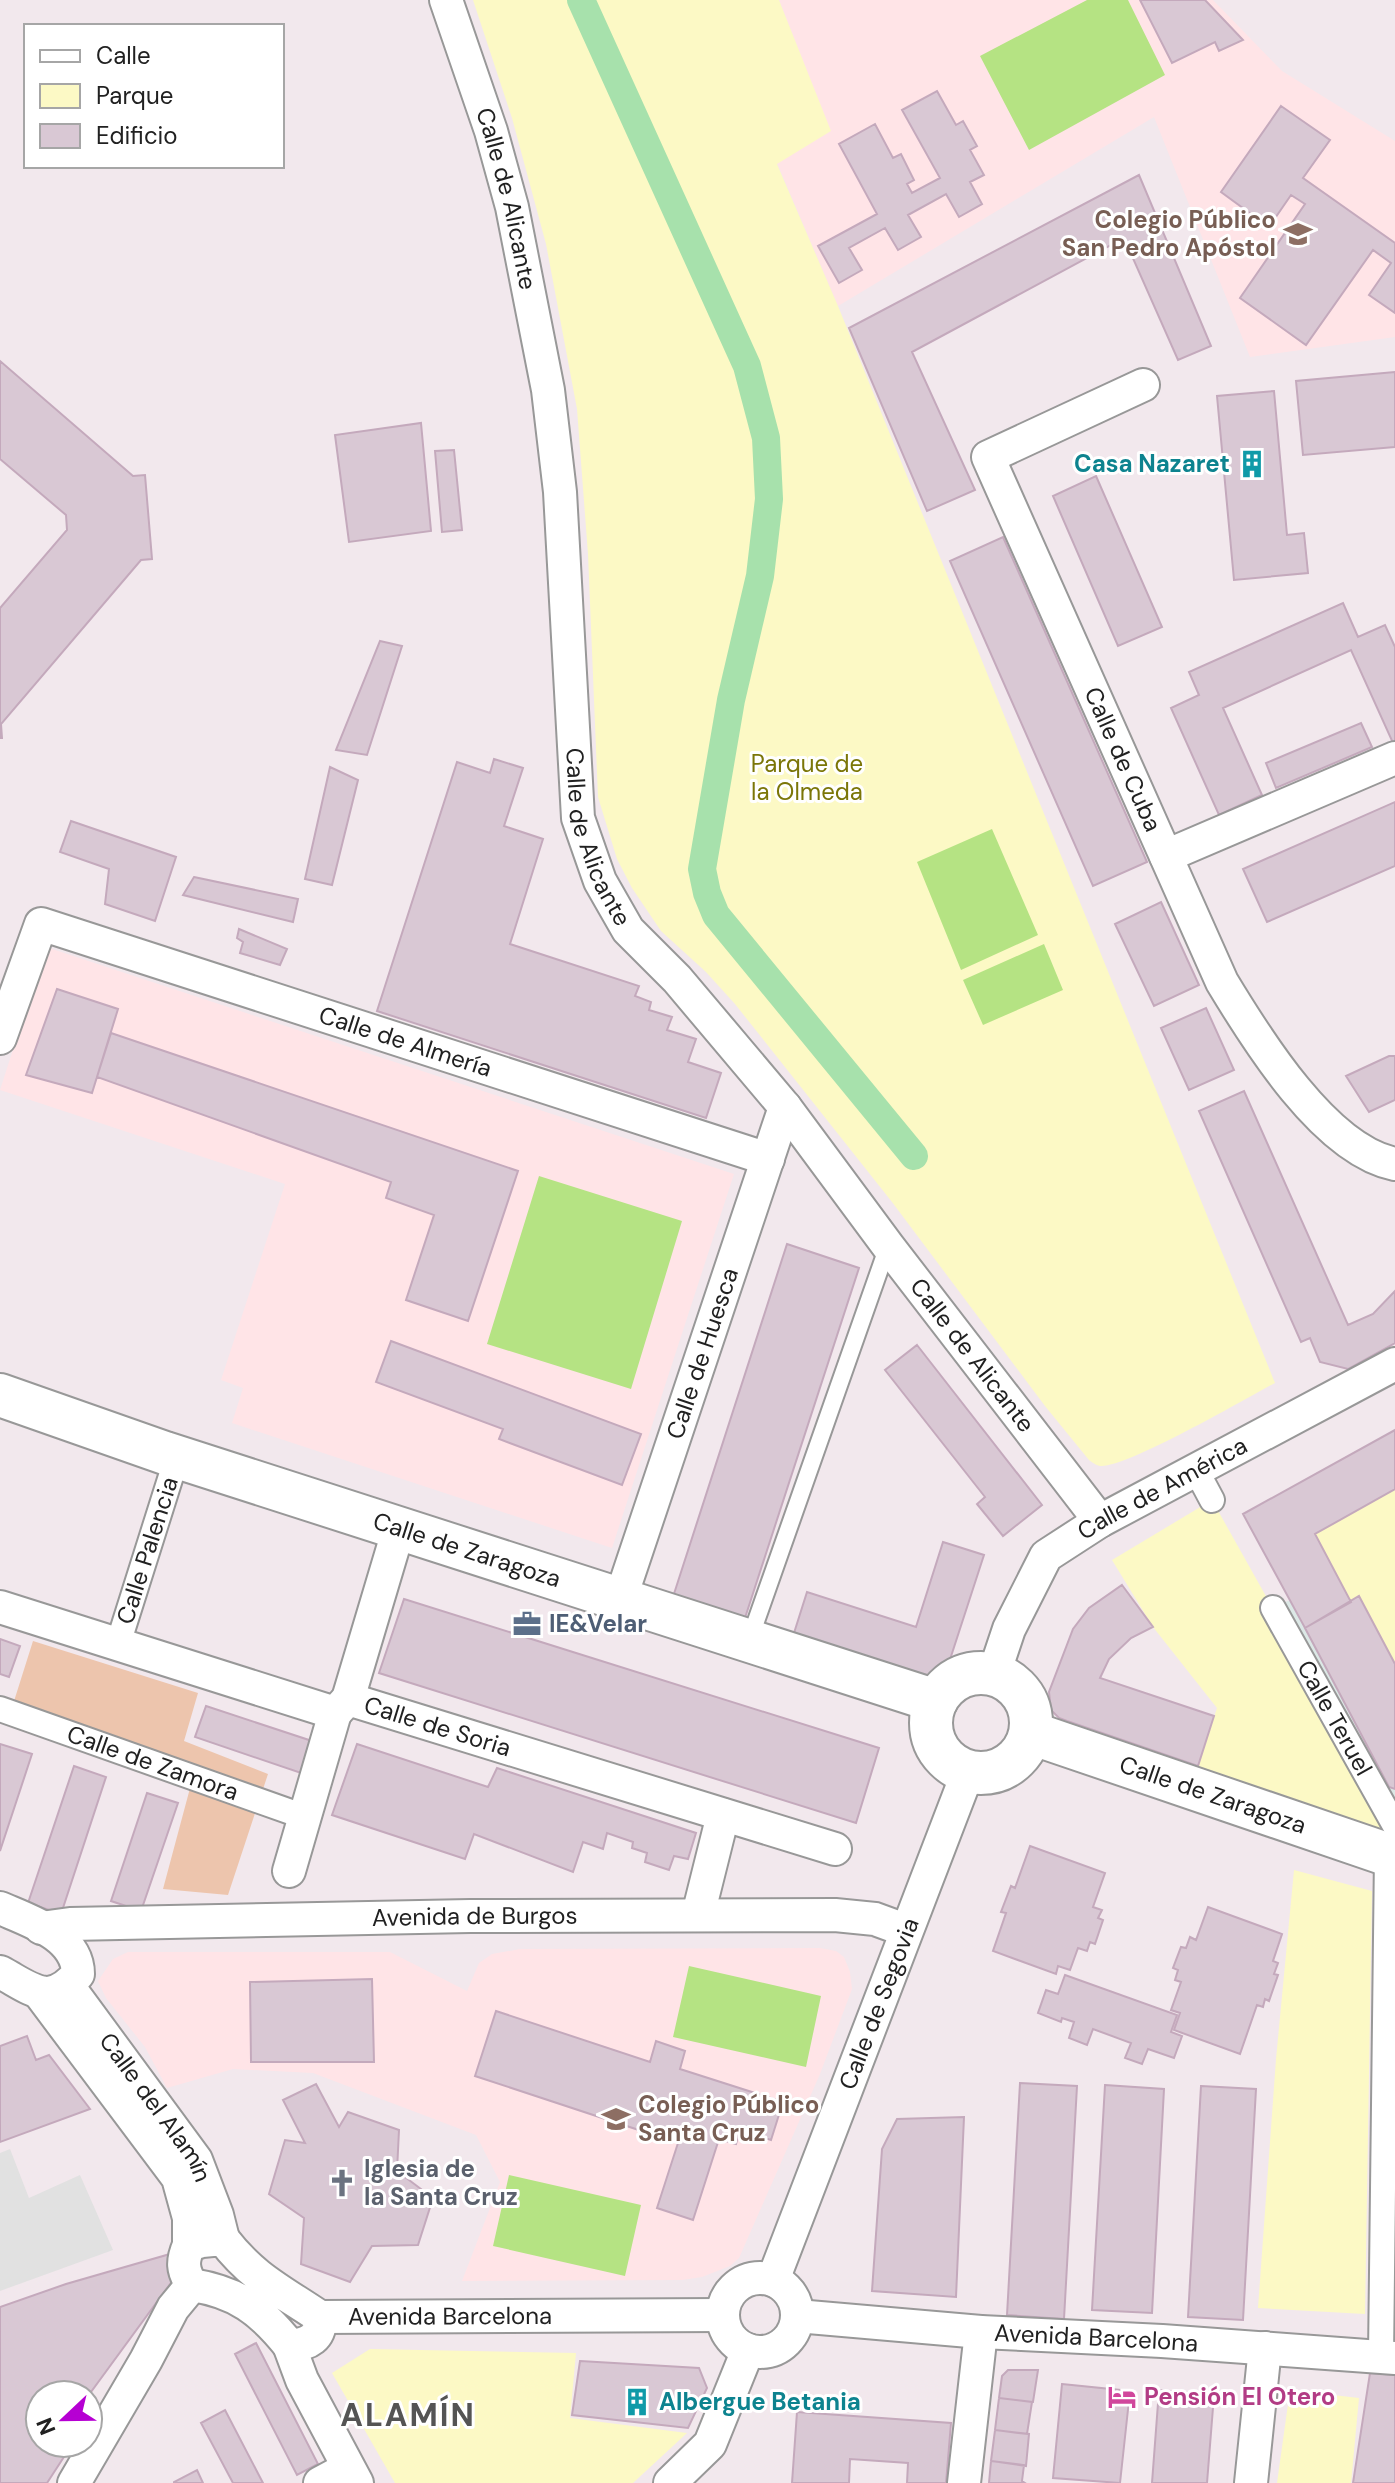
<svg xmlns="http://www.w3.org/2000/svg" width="1395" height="2483" font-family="'DM Sans',sans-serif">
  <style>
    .education { fill: #ffe4e7 }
    .grass { fill: #edc5ad }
    .park { fill: #fcf9c5 }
    .pitch { fill: #b5e383 }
    .parking { fill: #e1e1e1 }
    .plaza { fill: #dce8e6 }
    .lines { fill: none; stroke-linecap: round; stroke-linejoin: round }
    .canal { stroke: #a7e1ac; stroke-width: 28 }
    .building { fill: #d9c8d4; stroke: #c4a9bc; stroke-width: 2 }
    .service-casing { stroke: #989898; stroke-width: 20 }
    .pedestrian-casing { stroke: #989898; stroke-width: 28 }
    .minor-casing { stroke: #989898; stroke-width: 36 }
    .tertiary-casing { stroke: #989898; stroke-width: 46 }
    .service { stroke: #fff; stroke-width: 16 }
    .pedestrian { stroke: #fff; stroke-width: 24 }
    .minor { stroke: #fff; stroke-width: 32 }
    .tertiary { stroke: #fff; stroke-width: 42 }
    .labels { text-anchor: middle; stroke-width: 6; stroke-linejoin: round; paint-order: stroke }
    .street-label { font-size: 24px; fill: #212121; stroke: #fff }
    .education-label { font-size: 24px; font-weight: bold; fill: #785e54; stroke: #fff; text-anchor: end }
    .culture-label { font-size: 24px; font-weight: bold; fill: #0d838f; stroke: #fff; text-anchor: end }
    .park-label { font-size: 24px; fill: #7b7608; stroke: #fff }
    .service-label { font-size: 24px; font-weight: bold; fill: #4e5e75; stroke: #fff; text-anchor: start }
    .worship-label { font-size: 24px; font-weight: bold; fill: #5b616d; stroke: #fff; text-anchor: start }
    .hotel-label { font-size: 24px; font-weight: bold; fill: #b23c85; stroke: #fff; text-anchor: start }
    .district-label { font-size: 32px; font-weight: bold; letter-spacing: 2px; fill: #545454; stroke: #fff }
  </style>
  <rect width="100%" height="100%" fill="#f2e8ed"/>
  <path class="education" d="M779,0H1213L1282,71L1395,141V337L1250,357L1154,117L838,306L777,163L830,131Z
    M46,947L734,1174L612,1548L232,1423L243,1388L221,1380L285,1184L0,1090Z
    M820,1948L836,1951L844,1957L850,1972L852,1989L820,2074L739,2258L730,2266L702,2277L682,2280L462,2281L500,2182L476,2135L313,2073L233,2069L167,2088L145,2047L106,1998L98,1981L113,1959L128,1952H390L467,1991L479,1963L492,1954L520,1949Z"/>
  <path class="grass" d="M33,1641L198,1693L184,1741L268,1774L228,1895L163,1889L193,1777L9,1717Z"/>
  <path class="park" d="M473,0H779L831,131L777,164L838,306L1275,1383C1247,1398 1125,1469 1100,1466C1098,1466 1091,1462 1089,1460L1045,1406L892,1202L735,1004L706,972L661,931L632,888L617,859L598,797L588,554L577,409L546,244L512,118Z
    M1395,1489V1664L1359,1597L1351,1602L1315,1534Z
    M1212,1500L1395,1826V1840L1198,1766L1217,1708L1153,1627L1112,1560Z
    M1294,1870L1372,1891L1365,2314L1258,2308L1276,2059Z
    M370,2349L576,2353L570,2418L687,2433L633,2483H395L332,2373Z
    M1290,2390L1359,2398L1351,2483H1277Z"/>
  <path class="pitch" d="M1087,0H1128L1165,75L1029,150L980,56Z
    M992,829L1038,935L961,970L917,862Z
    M1044,944L1063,990L983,1025L963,980Z
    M539,1176L682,1221L631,1389L487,1344Z
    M689,1966L821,1996L806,2067L673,2037Z
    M509,2175L641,2205L625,2276L493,2246Z"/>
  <path class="parking" d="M10,2149L29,2198L80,2175L113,2250L0,2291V2153Z"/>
  <path class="plaza" d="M1290,1600L1389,1787L1395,1789V1826L1273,1608Z"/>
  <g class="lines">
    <path class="canal" d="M581,0L747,366L766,438L769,499L760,576L731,700L702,869L707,893L716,915L914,1156"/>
  </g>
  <path class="building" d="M1140,0H1205L1243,40L1219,51L1215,42L1172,63Z
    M937,91L956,125L963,121L977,146L970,150L984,175L970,182L982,204L959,217L946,194L908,215L921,237L898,250L885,228L849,248L862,270L839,283L818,246L877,214L839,144L875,124L893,158L901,154L914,180L907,184L912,193L940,178L902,110Z
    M1281,106L1330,140L1303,178L1395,243V313L1369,295L1391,263L1373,250L1306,345L1240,298L1305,204L1291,195L1269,227L1221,192Z
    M1139,175L1211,346L1178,360L1124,238L912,352L975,490L927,511L849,328Z
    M0,361L133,476L145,475L152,559L141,560L1,724L2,738H0V608L67,530L66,515L0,459Z
    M1395,372V447L1303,455L1296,381Z
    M1274,391L1287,535L1304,533L1308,573L1234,580L1217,396Z
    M421,423L431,531L349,542L335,435Z
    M454,450L462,530L442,532L435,451Z
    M1096,476L1162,627L1118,646L1053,496Z
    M1003,537L1147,862L1093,886L950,561Z
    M1343,603L1358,637L1385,625L1395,647V742L1393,743L1351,650L1223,708L1262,795L1219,815L1171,708L1199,695L1189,672Z
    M380,641L402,646L367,755L336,750Z
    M1361,723L1372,747L1276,788L1266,763Z
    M494,759L523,768L504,826L543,839L510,944L639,986L635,996L651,1002L649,1010L672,1017L667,1030L696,1039L688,1062L721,1073L706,1118L377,1011L457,762L490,773Z
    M330,767L358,780L332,885L305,879Z
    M1395,802V866L1267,922L1243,869Z
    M71,821L176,857L155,921L105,904L109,869L60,852Z
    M194,877L298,899L293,922L183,895Z
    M1161,902L1199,985L1154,1006L1115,924Z
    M239,929L287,949L280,965L240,953L243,942L237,938Z
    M57,989L118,1009L92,1093L26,1075Z
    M1206,1008L1234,1070L1189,1090L1161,1028Z
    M111,1033L518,1171L468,1321L406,1300L434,1215L386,1198L391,1182L97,1077Z
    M1389,1056H1395V1100L1369,1112L1346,1076Z
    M1244,1091L1348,1325L1373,1314L1395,1291V1343L1348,1369L1320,1362L1310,1338L1301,1342L1199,1111Z
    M787,1244L859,1268L743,1624L672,1600Z
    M391,1341L641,1434L622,1485L499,1439L503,1429L376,1382Z
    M917,1345L1042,1505L1003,1536L977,1504L985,1497L885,1370Z
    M1395,1430V1489L1315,1534L1351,1602L1305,1628L1243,1514Z
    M943,1542L984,1555L943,1681L794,1633L807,1592L916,1627Z
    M1122,1585L1153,1627L1131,1638L1109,1659L1100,1678L1214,1716L1198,1766L1067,1721L1059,1718L1051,1710L1049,1692L1073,1629L1089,1608Z
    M1359,1596L1395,1664V1789L1389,1787L1305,1628Z
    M404,1599L879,1748L856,1823L379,1673Z
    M0,1639L20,1646L9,1677L0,1674Z
    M206,1706L318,1743L307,1775L195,1737Z
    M0,1744L32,1754L0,1851Z
    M357,1744L488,1787L497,1768L696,1833L688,1859L674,1856L669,1870L645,1862L647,1853L632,1848L633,1842L607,1833L603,1849L583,1842L573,1872L474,1834L465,1859L332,1815Z
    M74,1766L106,1777L61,1914L28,1903Z
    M147,1793L178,1803L141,1911L111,1901Z
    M1030,1846L1105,1873L1093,1907L1102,1910L1098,1918L1103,1920L1095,1944L1090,1942L1087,1951L1078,1948L1070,1970L1058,1966L1056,1974L993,1951L1006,1913L1001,1912L1011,1886L1015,1888Z
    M1208,1907L1282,1934L1273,1961L1278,1963L1274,1974L1278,1975L1269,2001L1265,1999L1263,2007L1257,2005L1240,2054L1174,2030L1180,2013L1171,2010L1181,1982L1175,1980L1178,1970L1173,1968L1181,1947L1186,1948L1190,1937L1196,1940Z
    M1065,1975L1177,2015L1171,2032L1182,2036L1174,2058L1148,2049L1142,2064L1125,2058L1131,2043L1093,2029L1087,2045L1069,2038L1074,2022L1062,2018L1061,2022L1038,2013L1046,1990L1058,1994Z
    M372,1979L374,2062H251L250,1982Z
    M496,2011L650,2062L656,2041L685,2051L680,2069L783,2102L771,2140L740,2130L736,2144L719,2139L693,2220L657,2208L678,2143L475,2076Z
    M27,2036L36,2060L49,2055L90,2109L0,2142V2046Z
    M1020,2083L1077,2086L1064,2319L1007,2315Z
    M316,2084L339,2127L348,2112L399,2130L397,2171L433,2198L418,2245L372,2246L350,2282L301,2264L304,2218L269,2194L285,2140L305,2143L283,2100Z
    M1105,2085L1164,2089L1152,2313L1092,2310Z
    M1201,2086L1256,2089L1243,2320L1188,2317Z
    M964,2117L956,2297L872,2291L882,2149L897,2119Z
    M177,2252L173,2280L88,2396L40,2395V2443H73L47,2483H0V2307L66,2284Z
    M256,2343L318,2464L297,2475L235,2354Z
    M580,2361L699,2368L707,2388L688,2428L572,2415Z
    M1008,2370H1038L1033,2402L999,2398L1002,2376Z
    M1370,2373L1395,2375V2483H1353Z
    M1062,2384L1130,2391L1120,2483L1053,2478Z
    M1159,2390L1214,2395L1207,2483H1152Z
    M999,2398L1032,2402L1027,2434L995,2430Z
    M225,2410L263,2483H233L201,2423Z
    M797,2412L951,2423L946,2483H907L908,2463L850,2459L849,2483H792Z
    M995,2430L1029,2434L1026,2466L991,2461Z
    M991,2461L1024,2465L1022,2481L1025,2483H989Z
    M197,2470L203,2483H174V2482Z"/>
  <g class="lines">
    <defs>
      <path id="service" d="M749,1641L888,1246"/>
      <g id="pedestrian">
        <path d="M1196,1470L1212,1500"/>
        <path id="s1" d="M1273,1608L1395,1826"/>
        <path id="s2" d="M118,1644L177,1457"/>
        <path id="s3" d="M0,1709L305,1817"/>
        <path d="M1381,2356L1387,1854"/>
      </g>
      <g id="minor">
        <path id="s4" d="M446,0L491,131L512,207L548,390L560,492L578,818L600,881L628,930L677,979L785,1107L888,1246L1100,1521"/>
        <path id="s5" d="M1143,385L988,457L1222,982C1257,1040 1325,1150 1395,1164"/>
        <path d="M1166,856L1395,758"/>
        <path id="s6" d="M0,1038L41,924L768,1159"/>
        <path id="s7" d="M620,1600L785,1107"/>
        <path id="s8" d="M0,1607L335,1713L348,1699L835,1849"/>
        <path id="s9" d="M994,1674L1009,1629L1046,1556L1100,1521L1395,1364"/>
        <path d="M348,1699L399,1528"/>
        <path d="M289,1871L335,1713"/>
        <path d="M0,1908C30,1921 78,1936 78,1974C49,2008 32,1989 0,1972"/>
        <path d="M698,1915L723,1815"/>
        <path id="s10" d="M41,1928L70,1924L470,1916L835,1915L875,1919L905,1930"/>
        <path id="s11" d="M68,1986L196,2160L217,2215L223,2239"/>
        <path d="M40,1994L178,2178L189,2218V2245"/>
        <path d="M223,2239C253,2278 280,2290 320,2317C321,2338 309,2345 289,2345C261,2310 237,2292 192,2285C182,2270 182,2261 189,2245L202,2241Z"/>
        <circle cx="760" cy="2315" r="37"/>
        <path id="s12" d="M773,2280L968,1772"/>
        <path id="s13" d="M797,2316L981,2332L1162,2341L1395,2358"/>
        <path id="s14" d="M320,2317L723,2315"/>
        <path d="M289,2345L302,2380L357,2483"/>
        <path d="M74,2483L146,2360L173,2308L192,2285"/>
        <path d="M320,2483L348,2468"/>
        <path d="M670,2483L710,2444L748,2350"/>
        <path d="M964,2483L981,2332"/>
        <path d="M1251,2483L1265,2348"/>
      </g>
      <g id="tertiary">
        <path id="s15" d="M0,1395L165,1453L936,1701"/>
        <circle cx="981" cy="1723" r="50"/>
        <path id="s16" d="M1031,1733L1395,1857"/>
      </g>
    </defs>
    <use href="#service" class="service-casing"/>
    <use href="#pedestrian" class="pedestrian-casing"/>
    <use href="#minor" class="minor-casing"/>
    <use href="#tertiary" class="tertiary-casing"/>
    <use href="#service" class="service"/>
    <use href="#pedestrian" class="pedestrian"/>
    <use href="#minor" class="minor"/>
    <use href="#tertiary" class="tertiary"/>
  </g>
  <defs>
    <symbol id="school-bare" viewBox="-9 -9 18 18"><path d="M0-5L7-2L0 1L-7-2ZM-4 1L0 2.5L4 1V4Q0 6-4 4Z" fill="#8d6e63" stroke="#fff" stroke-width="2.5" paint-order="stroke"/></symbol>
    <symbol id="building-bare" viewBox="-9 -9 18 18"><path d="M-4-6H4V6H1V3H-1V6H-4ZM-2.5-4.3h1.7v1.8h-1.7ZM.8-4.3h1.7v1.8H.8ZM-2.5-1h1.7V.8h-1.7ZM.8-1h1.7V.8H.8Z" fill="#0f9aa8" stroke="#fff" stroke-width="2.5" paint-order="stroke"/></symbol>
    <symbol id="office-bare" viewBox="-9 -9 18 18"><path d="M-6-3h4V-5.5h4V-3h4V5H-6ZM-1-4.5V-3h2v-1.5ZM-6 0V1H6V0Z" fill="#5c6f8a" stroke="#fff" stroke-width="2.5" paint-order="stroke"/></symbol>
    <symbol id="church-bare" viewBox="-9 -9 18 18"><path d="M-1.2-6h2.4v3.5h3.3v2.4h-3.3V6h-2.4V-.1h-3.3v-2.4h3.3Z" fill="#6b7280" stroke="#fff" stroke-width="2.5" paint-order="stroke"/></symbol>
    <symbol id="hotel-bare" viewBox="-9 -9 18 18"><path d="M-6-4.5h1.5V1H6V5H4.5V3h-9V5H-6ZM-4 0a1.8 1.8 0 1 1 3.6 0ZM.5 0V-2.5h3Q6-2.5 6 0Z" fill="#d1479c" stroke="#fff" stroke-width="2.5" paint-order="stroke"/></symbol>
  </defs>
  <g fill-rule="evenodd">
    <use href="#school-bare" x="1278" y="214" width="40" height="40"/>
    <use href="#building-bare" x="1232" y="444" width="40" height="40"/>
    <use href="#office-bare" x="507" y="1604" width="40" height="40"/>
    <use href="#school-bare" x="596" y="2099" width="40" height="40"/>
    <use href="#church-bare" x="322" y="2163" width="40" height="40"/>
    <use href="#hotel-bare" x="1102" y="2377" width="40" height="40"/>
    <use href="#building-bare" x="617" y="2382" width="40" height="40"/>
  </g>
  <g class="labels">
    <g class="street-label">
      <text dy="8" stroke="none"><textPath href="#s4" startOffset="208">Calle de Alicante</textPath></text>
      <text dy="8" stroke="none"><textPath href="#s5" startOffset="502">Calle de Cuba</textPath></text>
      <text dy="8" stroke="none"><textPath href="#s4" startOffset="856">Calle de Alicante</textPath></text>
      <text dy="8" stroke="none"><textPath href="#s6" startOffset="504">Calle de Almería</textPath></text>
      <text dy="8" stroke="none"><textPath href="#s7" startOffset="260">Calle de Huesca</textPath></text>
      <text dy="8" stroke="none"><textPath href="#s4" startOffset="1504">Calle de Alicante</textPath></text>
      <text dy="8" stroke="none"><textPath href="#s9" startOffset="264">Calle de América</textPath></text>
      <text dy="8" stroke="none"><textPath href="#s2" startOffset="98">Calle Palencia</textPath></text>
      <text dy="8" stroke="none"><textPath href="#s15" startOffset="492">Calle de Zaragoza</textPath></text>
      <text dy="8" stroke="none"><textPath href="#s1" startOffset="126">Calle Teruel</textPath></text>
      <text dy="8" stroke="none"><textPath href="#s8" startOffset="464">Calle de Soria</textPath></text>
      <text dy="8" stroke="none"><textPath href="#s3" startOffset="162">Calle de Zamora</textPath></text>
      <text dy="8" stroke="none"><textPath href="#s16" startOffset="192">Calle de Zaragoza</textPath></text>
      <text dy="8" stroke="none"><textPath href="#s10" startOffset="434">Avenida de Burgos</textPath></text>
      <text dy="8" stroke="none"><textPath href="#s12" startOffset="296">Calle de Segovia</textPath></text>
      <text dy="8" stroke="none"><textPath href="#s11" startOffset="150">Calle del Alamín</textPath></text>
      <text dy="8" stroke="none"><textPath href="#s14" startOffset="130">Avenida Barcelona</textPath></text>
      <text dy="8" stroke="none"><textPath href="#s13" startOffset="300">Avenida Barcelona</textPath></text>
    </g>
    <g class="education-label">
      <text x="1276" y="228">Colegio Público<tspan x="1276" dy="28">San Pedro Apóstol</tspan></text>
      <text x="638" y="2113" text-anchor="start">Colegio Público<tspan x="638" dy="28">Santa Cruz</tspan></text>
    </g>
    <g class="culture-label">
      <text x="1230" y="472">Casa Nazaret</text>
      <text x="659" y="2410" text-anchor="start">Albergue Betania</text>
    </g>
    <g class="park-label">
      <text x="807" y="772">Parque de<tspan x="807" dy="28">la Olmeda</tspan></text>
    </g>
    <g class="service-label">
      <text x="549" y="1632">IE&amp;Velar</text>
    </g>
    <g class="worship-label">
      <text x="364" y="2177">Iglesia de<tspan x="364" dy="28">la Santa Cruz</tspan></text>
    </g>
    <g class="hotel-label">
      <text x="1144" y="2405">Pensión El Otero</text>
    </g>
    <g class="district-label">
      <text x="408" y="2426">ALAMÍN</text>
    </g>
  </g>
  <rect x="24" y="24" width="260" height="144" fill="#ffffff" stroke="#a6a6a6" stroke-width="2"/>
  <rect x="40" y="50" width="40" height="12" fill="#ffffff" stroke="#a6a6a6" stroke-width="2"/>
  <text x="96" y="64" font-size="24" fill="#212121">Calle</text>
  <rect x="40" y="84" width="40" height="24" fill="#fcf9c5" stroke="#a6a6a6" stroke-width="2"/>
  <text x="96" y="104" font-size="24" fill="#212121">Parque</text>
  <rect x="40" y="124" width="40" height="24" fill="#d9c8d4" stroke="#a6a6a6" stroke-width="2"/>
  <text x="96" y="144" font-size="24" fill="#212121">Edificio</text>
  <g transform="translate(64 2419) rotate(248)"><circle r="38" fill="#ffffff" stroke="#a6a6a6" stroke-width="2"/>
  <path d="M0-6L14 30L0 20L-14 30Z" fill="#b600d3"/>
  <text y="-12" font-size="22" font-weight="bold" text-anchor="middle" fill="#212121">N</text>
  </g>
</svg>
